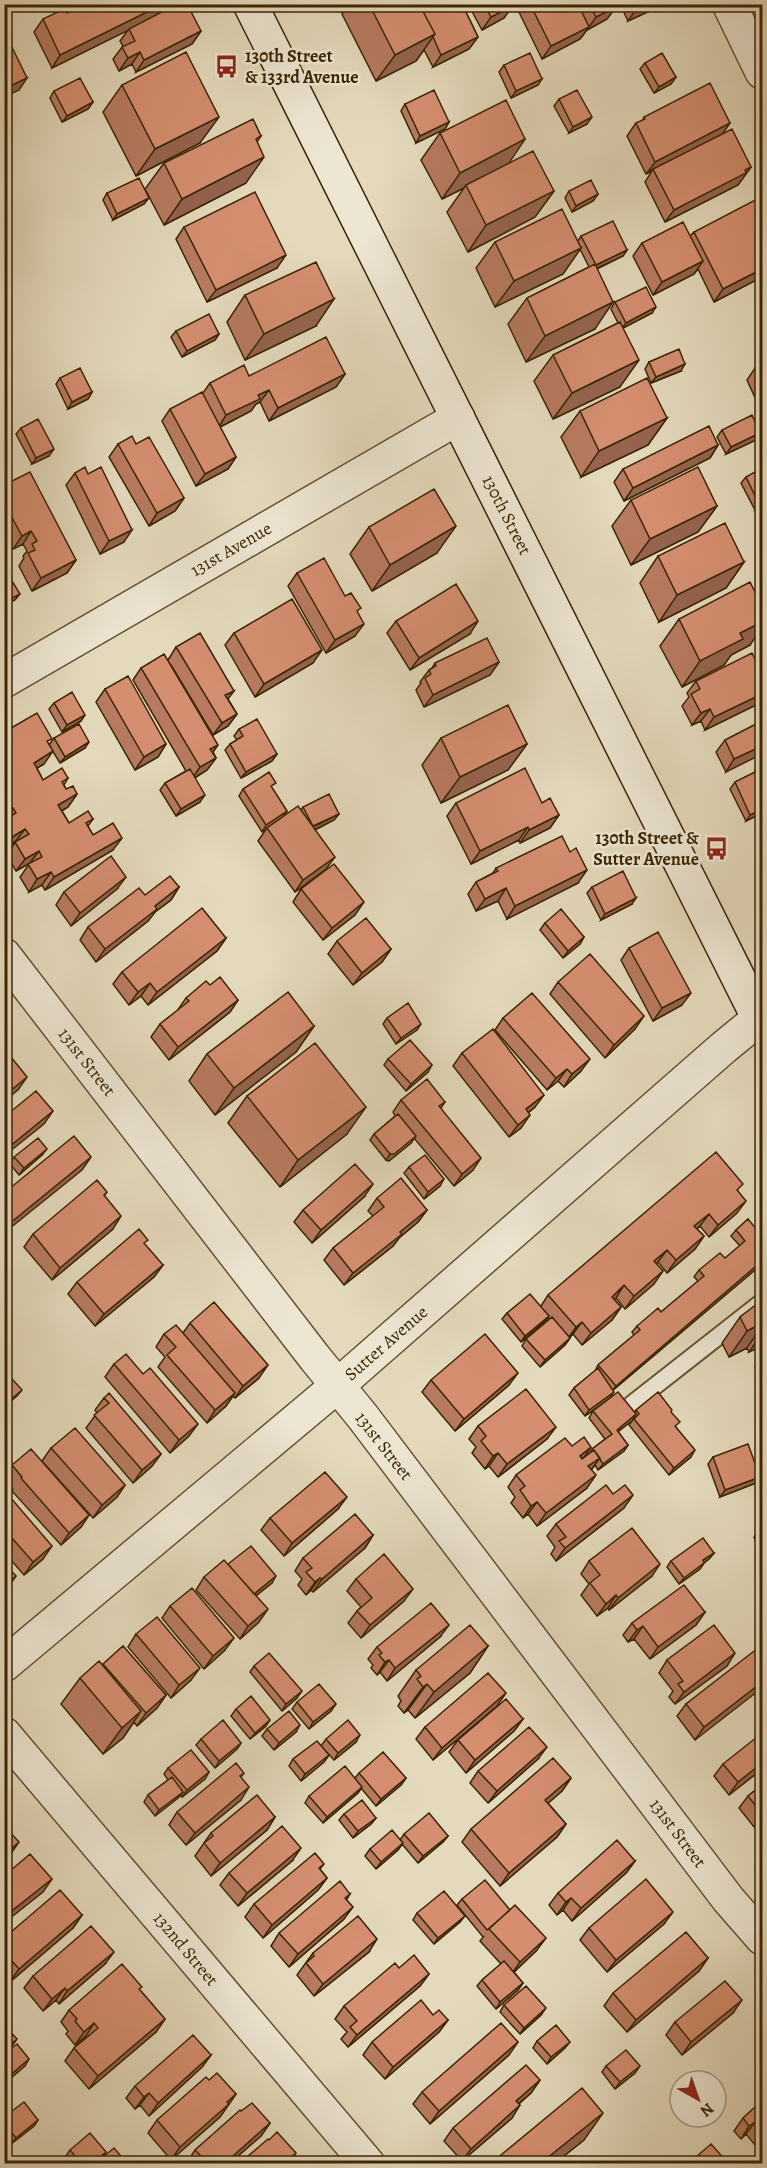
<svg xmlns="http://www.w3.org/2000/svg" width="767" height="2168" font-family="Alegreya,serif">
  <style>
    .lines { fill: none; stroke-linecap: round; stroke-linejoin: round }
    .lane-casing { stroke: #655231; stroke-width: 20 }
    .street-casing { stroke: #655231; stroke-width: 36 }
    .secondary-casing { stroke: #3b2503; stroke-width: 36 }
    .lane { stroke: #ede6d3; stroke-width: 16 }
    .street { stroke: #ede6d3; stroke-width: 33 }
    .secondary { stroke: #ede6d3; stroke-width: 33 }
    .wall { fill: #b77a60; stroke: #3b2503; stroke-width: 1.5 }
    .shaded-wall { fill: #95634e; stroke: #3b2503; stroke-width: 1.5 }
    .building { fill: #d58e70; stroke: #3b2503; stroke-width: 1.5 }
    .labels { text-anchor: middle; stroke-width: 5; stroke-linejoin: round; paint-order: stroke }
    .poi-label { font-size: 18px; font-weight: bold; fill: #3b2503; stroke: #ede6d3; text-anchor: start }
    .street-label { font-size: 18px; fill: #3b2503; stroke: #ede6d3 }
  </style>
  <rect width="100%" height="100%" fill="#e4d9bc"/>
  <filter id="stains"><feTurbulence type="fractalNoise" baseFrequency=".00333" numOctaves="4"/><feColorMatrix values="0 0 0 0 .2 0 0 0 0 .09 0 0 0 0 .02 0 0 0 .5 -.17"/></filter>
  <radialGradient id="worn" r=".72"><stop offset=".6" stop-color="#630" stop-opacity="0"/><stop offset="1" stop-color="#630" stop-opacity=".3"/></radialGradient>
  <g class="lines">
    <defs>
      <path id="lane" d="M632,1404L762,1302"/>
      <path id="street" d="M729,4L762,72
        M4,681L458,418
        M4,955L315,1358L363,1417L728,1899L762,1938
        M4,1665L337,1386L723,1048L762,1016
        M4,1734L368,2164"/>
      <path id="secondary" d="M250,4L762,1025"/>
    </defs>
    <use href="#lane" class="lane-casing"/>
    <use href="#street" class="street-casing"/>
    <use href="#secondary" class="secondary-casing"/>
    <use href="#lane" class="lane"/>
    <use href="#street" class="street"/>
    <use href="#secondary" class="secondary"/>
  </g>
  <path class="wall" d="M84,4H167L162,12L201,31L192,44L136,72L132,64L119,71L113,59L123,46L120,41L128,30L52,68L34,32L43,19L67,13Z
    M348,4H462L478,37L469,49L433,67L424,50L416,61L376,81L342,14Z
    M468,4H512L504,18L482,30Z
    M515,4H615L616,7L607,19L587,30L580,39L542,59Z
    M620,4H665L628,21Z
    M645,63L676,77L671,84L654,93L640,69Z
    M504,65L538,85L511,98L499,72Z
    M122,85L200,143L136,176L103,112Z
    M54,91L93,102L88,109L62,122L50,98Z
    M559,99L587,124L569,133L554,106Z
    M405,104L449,122L445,129L416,143L401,111Z
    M644,117L730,123L722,134L751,167L738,185L665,222L645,182L652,171L646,174L627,136L636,123L642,121Z
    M440,133L525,139L508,163L554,191L535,217L468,252L447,212L464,188L442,199L421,160Z
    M261,136L257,142L246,183L164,225L145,189L164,163Z
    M569,191L598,194L593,201L572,212L565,198Z
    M107,193L144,204L113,220L103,200Z
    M184,227L277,268L207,302L176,239Z
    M694,232L762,277L714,302L698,269L694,274L653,295L633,256L642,243L690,236Z
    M581,236L627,250L623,256L597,269L595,329L526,362L508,324L527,298L589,267L580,249L563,274L495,307L476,268L495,242L578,241Z
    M245,295L316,326L245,360L227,322Z
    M615,302L652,313L623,328L620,387L553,419L534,381L553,355L618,323L611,309Z
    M176,331L219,334L215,340L182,357L171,337Z
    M649,362L681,371L651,383L645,369Z
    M762,364V413L747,380L755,368Z
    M345,374L336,387L269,421L260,402L256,404L251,411L220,427L236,457L228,469L196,486L162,421L170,409L203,393L210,383L249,376Z
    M60,378L92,392L88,399L68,409L56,384Z
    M580,411L667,418L648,445L581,477L561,437Z
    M21,428L49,456L32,464L16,434Z
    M722,430L756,440L726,454L717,437Z
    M118,444L184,498L175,511L149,526L109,457Z
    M718,445L710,458L624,501L614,482L623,469Z
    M75,473L124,542L100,554L66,485Z
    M746,477L762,507L755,510L741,483Z
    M4,485L76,560L67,573L32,591L19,566L24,558L23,556L27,551L23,544L13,549L4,532Z
    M631,500L717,506L698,532L631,565L612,526Z
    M369,527L437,553L372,591L350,554Z
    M658,556L744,562L726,588L659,622L640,583Z
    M297,573L345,596L358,613L355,636L326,653L288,586Z
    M679,619L750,645L731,655L724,665L682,687L660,646Z
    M396,621L470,634L410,670L387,633Z
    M234,633L313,663L255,697L225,645Z
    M176,647L228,699L237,714L228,726L213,735L171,665L216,758L207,770L195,778L200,802L176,816L160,790L165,783L186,771L133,680L141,668L168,660Z
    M499,662L490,675L424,707L416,690L421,683L420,682L429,670L432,668L435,663Z
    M762,673V702L705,730L701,721L692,725L682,706L689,697L687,693L696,681Z
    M105,689L166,744L158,757L135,770L96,702Z
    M54,703L81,721L62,732L49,709Z
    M762,721L726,772L716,752L725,740Z
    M239,729L277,754L272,761L241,778L225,750L230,744L237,740L234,736Z
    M4,732L49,744L44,764L37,768L43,780L68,778L64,785L66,789L77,794L68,807L62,811L69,823L93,819L88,826L93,835L113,850L45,890L42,885L29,892L20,877L30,863L16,871L7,855L16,841L4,848Z
    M54,738L85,748L60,763L49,745Z
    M441,738L527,744L508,770L441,803L422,765Z
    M762,762V813L746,821L730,789L735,782L756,772L755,770L760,763Z
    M272,788L287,811L284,816L301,810L303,807L339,814L334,820L315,830L326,869L295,892L258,841L267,828L262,832L239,796L243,789Z
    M456,803H542L559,815L550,828L520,843L519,840L471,864L447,816Z
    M496,868L578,883L507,919L498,901L476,911L468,894L476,882L493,873Z
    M179,887L171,900L155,912L148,921L96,962L80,940L88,927L145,895Z
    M592,887L632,904L601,920L587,893Z
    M117,889L71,926L56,905L64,892Z
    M301,889L355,915L323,940L293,902Z
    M545,923L584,937L580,944L563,958L540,930Z
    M226,938L217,951L148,1005L141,996L129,1005L113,984L122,972Z
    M337,941L391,949L382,962L353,985L328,954Z
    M629,948L682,1005L653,1021L621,960Z
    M558,982L635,1029L605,1058L550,994Z
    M210,985L238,1000L230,1012L169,1060L151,1037L160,1024L177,1011L186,998Z
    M387,1018L417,1030L396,1044L383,1024Z
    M503,1018L581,1071L564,1087L558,1081L547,1090L495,1030Z
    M314,1026L296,1052L215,1115L189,1081L207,1054Z
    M462,1053L535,1107L528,1113L521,1128L509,1137L453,1066Z
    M388,1059L428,1072L406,1091L384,1065Z
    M247,1096L347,1134L280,1187L228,1123Z
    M401,1100L445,1102L441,1108L473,1170L454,1186L414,1138L411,1143L389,1161L386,1160L370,1140L374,1134L395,1116L393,1112Z
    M42,1155L19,1175L10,1164L14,1157Z
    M409,1167L440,1186L424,1199L404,1173Z
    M738,1191L737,1213L709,1237L700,1226L697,1229L704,1236L695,1249L667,1273L658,1262L656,1264L654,1284L625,1309L616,1298L614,1299L621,1307L612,1320L582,1345L573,1334L569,1338H570L565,1345L540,1367L522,1346L526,1339L549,1319L548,1317L544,1322L521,1342L502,1319L507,1313L541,1306L548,1295Z
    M107,1192L104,1196L113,1229L52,1280L24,1247L33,1234Z
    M364,1197L312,1243L294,1222L303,1210Z
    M377,1198L427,1210L418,1222L399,1238L393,1246L344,1285L324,1260L333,1248L373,1216L368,1211Z
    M748,1219L762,1264L613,1390L610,1398L635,1412L636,1410L671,1412L676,1427L691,1457L669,1475L629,1425L633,1419L618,1432L628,1445L624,1451L598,1470L595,1465L591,1470L587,1488L537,1526L528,1514L523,1518L511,1503L515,1497L508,1487L516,1475L572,1446L584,1458L589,1453L592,1449L605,1439L589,1418L593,1411L607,1401L585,1416L569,1395L574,1388L595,1371L598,1365L634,1335L632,1332L637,1326L661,1312L698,1281L694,1277L699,1270L725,1258L740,1246L731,1236L736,1230Z
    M163,1265L154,1277L95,1326L68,1294L77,1282Z
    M762,1295V1346L749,1352L747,1348L729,1357L722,1343L740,1317L755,1306Z
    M190,1323L259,1378L235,1398L233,1396L226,1406L207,1423L158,1367L165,1357L156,1347L164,1334L183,1333Z
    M762,1356V1382L755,1367Z
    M114,1364L143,1374L189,1436L170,1453L105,1377Z
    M431,1380L509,1385L455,1431L422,1392Z
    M104,1398L161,1454L152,1466L133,1483L86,1428L97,1413L95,1410Z
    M478,1426L547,1439L498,1477L489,1466L485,1469L472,1453L476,1447L469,1439Z
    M51,1448L125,1485L117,1497L93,1518L42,1461Z
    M713,1457L756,1483L720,1497L708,1464Z
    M12,1465L89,1515L81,1527L61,1545L12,1491L13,1489L4,1479V1477Z
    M4,1490L43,1559L24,1575L4,1552Z
    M624,1508L556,1561L551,1554L555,1547L547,1536L556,1524Z
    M338,1509L284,1556L261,1530L270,1518Z
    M762,1525V1557L754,1537Z
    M373,1535L365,1548L313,1592L311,1590L306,1595L298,1585L302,1579L295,1571L303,1558Z
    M714,1553L709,1559L704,1563L700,1569L679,1584L667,1567L671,1561Z
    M589,1561L652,1576L609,1610L608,1608L597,1616L581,1595L589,1584L581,1574Z
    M228,1564L272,1583L256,1596L259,1622L240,1639L196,1590L204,1577Z
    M356,1579L404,1601L361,1638L348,1623L357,1611L361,1607L347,1591Z
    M170,1606L225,1650L204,1669L162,1618Z
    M705,1612L696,1625L650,1659L634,1639L628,1642L623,1635L632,1623Z
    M136,1634L191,1680L171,1698L128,1647Z
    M440,1637L387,1681L380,1672L377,1675L371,1668L373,1665L368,1659L377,1647Z
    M123,1646L166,1695L157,1708L137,1726L134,1722L123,1738L103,1754L61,1704L80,1678L102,1665Z
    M488,1646L470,1673L415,1718L408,1710L404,1713L398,1706L401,1701L398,1696L416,1670Z
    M762,1654L695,1740L677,1716L686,1704Z
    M667,1660L727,1666L675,1704L669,1697L673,1691L659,1673Z
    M254,1666L297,1698L282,1711L250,1672Z
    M297,1702L331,1711L309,1729L292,1709Z
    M497,1706L433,1760L416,1739L425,1727Z
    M236,1709L266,1726L250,1739L231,1716Z
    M523,1719L514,1731L466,1773L449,1752L458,1740Z
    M267,1729L296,1732L274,1750L262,1736Z
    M201,1739L241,1743L237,1749L215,1768L196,1745Z
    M326,1739L356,1742L334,1760L321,1746Z
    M329,1755L324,1762L301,1781L289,1766L293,1759Z
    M538,1759L488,1803L470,1783L478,1771Z
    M723,1764L762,1769L729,1795L714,1776Z
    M168,1768L209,1772L205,1779L182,1797L181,1795L178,1798L155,1816L144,1802L148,1795L168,1780L164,1774Z
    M244,1773L241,1777V1800L186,1845L169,1825L177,1812Z
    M359,1773L406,1778L401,1785L376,1806L361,1788L358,1793L323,1823L305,1803L309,1796L355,1778Z
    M571,1778L562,1791L548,1803L566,1824L557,1837L500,1886L462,1842L471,1829Z
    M762,1785V1820L754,1827L739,1808L748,1796Z
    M344,1814L376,1818L371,1824L353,1838L339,1820Z
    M275,1817L267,1830L211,1876L195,1856L211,1833Z
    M404,1834L448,1836L443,1842L418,1863L402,1844L398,1850L376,1869L365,1856L370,1849L400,1840Z
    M292,1861L238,1906L220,1885L229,1873Z
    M635,1861L626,1873L572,1921L563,1910L557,1915L549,1905L558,1893Z
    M324,1864L320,1869L327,1878L318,1890L263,1938L245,1917L254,1904Z
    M350,1894L347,1899L344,1919L289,1967L271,1946L279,1933Z
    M462,1899L537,1950L514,1972L523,1983L518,1990L496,2009L477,1986L482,1980L501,1964L480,1941L484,1936L483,1937L457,1905Z
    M417,1913L460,1922L434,1944L413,1920Z
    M82,1915L73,1928L10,1982L4,1975V1938Z
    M664,1924L607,1972L580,1940L589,1928Z
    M369,1952L314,1996L297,1975L313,1953Z
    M708,1958L699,1971L627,2032L604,2006L613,1993Z
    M105,1964L59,2004L56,2000L43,2011L24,1988L33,1976Z
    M399,1968L429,1974L420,1986L348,2047L341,2039L347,2032L335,2019L344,2006Z
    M140,1990L165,2019L156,2032L89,2089L65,2061L74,2048L87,2037L86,2036L75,2045L66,2034L68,2031L61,2022L69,2010Z
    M504,2005L541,2015L520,2034L500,2012Z
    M733,2013L682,2055L666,2035L675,2022Z
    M433,2015L448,2020L439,2032L385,2079L363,2055L372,2042Z
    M537,2041L565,2048L547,2064L533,2048Z
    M211,2055L202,2067L149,2116L140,2105L135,2109L126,2098L135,2086Z
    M509,2055L430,2124L413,2104L422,2092Z
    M606,2066L635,2073L615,2089L602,2072Z
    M209,2080L236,2094L220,2117L171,2160L148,2133L157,2120Z
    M540,2080L531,2093L519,2104L512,2118L462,2161L444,2141L453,2128Z
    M762,2101V2139L755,2145L746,2134L741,2139L734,2131L743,2118Z
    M241,2111L270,2123L261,2136L230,2163H188L187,2162L195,2150Z
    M4,2117L38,2120L34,2126L11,2144L4,2136Z
    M584,2140L555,2163H495L501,2155Z
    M70,2150L106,2152L102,2159L96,2163H71L65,2157Z"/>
  <path class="shaded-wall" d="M163,4H167L161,14L52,68L60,55Z
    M646,4H665L628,21L636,9Z
    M513,6L504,18L482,30L491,17Z
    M616,7L607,19L587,30L596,17Z
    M589,27L580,39L542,59L551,46Z
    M201,31L192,44L136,72L144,60Z
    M435,34L416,61L376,81L395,55Z
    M478,37L469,49L433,67L441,55Z
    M140,52L132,64L119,71L128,58Z
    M676,77L671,84L654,93L659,87Z
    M27,78L19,90L4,97V89Z
    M542,79L538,85L511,98L516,91Z
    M93,102L88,109L62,122L67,116Z
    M219,117L200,143L136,176L155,149Z
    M592,117L587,124L569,133L573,127Z
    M449,122L445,129L416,143L420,136Z
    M730,123L721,136L653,169L646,174L655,162Z
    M525,139L507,166L466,185L464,188L442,199L460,173Z
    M264,157L246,183L164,225L182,199Z
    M751,167L738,185L665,222L674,210Z
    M554,191L535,217L468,252L486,225Z
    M598,194L593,201L572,212L576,206Z
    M149,198L144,204L113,220L117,214Z
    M581,248L563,274L495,307L514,281Z
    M627,250L623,256L591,271L596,265Z
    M286,255L277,268L207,302L216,290Z
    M703,261L694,274L653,295L662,282Z
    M762,269V277L714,302L723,289Z
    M334,299L316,326L245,360L264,334Z
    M613,302L595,329L526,362L545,336Z
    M656,307L652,313L621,329L626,323Z
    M219,334L215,340L182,357L187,351Z
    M639,360L620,387L553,419L572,393Z
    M685,364L681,371L651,383L656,377Z
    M345,374L336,387L269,421L278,408Z
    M269,390L260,402L256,404L251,411L218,428L226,415L258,395Z
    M92,392L88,399L68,409L72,402Z
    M667,418L648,445L581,477L599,451Z
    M760,433L756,440L726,454L731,447Z
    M718,445L710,458L624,501L633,488Z
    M54,449L49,456L32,464L36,458Z
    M236,457L228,469L196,486L205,474Z
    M184,498L175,511L149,526L157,513Z
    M762,502V507L755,510L759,504Z
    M717,506L698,532L631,565L650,539Z
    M456,526L437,553L372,591L390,565Z
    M132,530L124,542L100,554L109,541Z
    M31,531L23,544L13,549L22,536Z
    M76,560L67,573L32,591L41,578Z
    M744,562L726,588L659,622L677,595Z
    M20,594L15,600L4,606V602Z
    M478,621L470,634L410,670L419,658Z
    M762,622V628L750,645L731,655L724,665L682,687L700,661L740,633Z
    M364,624L355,636L326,653L335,640Z
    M322,650L313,663L255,697L264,684Z
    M499,662L490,675L424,707L433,695Z
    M234,691L225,703V695Z
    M762,694V702L705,730L714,717Z
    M710,709L701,721L692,725L701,713Z
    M237,714L228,726L213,735L222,723Z
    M85,715L81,721L62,732L67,725Z
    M89,742L85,748L60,763L65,757Z
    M166,744L158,757L135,770L144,757Z
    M527,744L508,770L441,803L460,777Z
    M218,745L209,758L210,749Z
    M762,746V754L726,772L734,759Z
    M53,751L44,764L25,775L34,763Z
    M277,754L272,761L241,778L246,772Z
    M216,758L207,770L191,780L200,767Z
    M77,794L68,807L50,818L58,805Z
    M205,795L200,802L176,816L181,809Z
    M13,808L5,820L4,813Z
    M762,809V813L746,821L750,815Z
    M287,811L282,818L262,832L266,825Z
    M339,814L334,820L308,833L313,827Z
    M559,815L550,828L520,843L529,830Z
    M528,827L519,840L471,864L480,851Z
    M25,829L16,841L4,848L12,837Z
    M122,838L113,850L45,890L54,877Z
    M39,851L30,863L16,871L25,859Z
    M335,857L326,869L295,892L303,880Z
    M587,870L578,883L507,919L515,906Z
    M51,872L42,885L29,892L37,879Z
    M126,877L117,889L71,926L80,913Z
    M179,887L171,900L155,912L148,921L96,962L105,949L155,906Z
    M506,888L498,901L476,911L485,899Z
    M636,898L632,904L601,920L605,914Z
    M364,902L355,915L323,940L332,928Z
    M584,937L580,944L563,958L568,951Z
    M226,938L217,951L148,1005L157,992Z
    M391,949L382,962L353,985L362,973Z
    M150,983L141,996L129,1005L138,992Z
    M691,993L682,1005L653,1021L662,1008Z
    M238,1000L230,1012L169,1060L178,1047Z
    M644,1016L635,1029L605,1058L614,1045Z
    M421,1024L417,1030L396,1044L401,1038Z
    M314,1026L296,1052L215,1115L234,1088Z
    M590,1059L581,1071L564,1087L572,1074Z
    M432,1065L428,1072L406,1091L411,1084Z
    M567,1069L558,1081L547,1090L556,1078Z
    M27,1077L18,1090L4,1101V1096Z
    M544,1095L535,1107L517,1122L526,1109Z
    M366,1107L347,1134L280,1187L298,1160Z
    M53,1111L44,1124L4,1156V1151Z
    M530,1115L521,1128L509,1137L518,1125Z
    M416,1136L411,1143L389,1161L386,1160L390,1154Z
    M47,1149L42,1155L19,1175L24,1168Z
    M91,1157L82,1170L4,1233V1228Z
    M481,1158L473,1170L454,1186L462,1174Z
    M444,1179L440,1186L424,1199L428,1192Z
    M373,1184L364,1197L312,1243L321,1230Z
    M746,1201L737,1213L709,1237L718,1225Z
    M427,1210L418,1222L399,1238L393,1246L344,1285L353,1273L400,1232Z
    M709,1214L700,1226L686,1238L694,1226Z
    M121,1216L113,1229L52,1280L60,1268Z
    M704,1236L695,1249L667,1273L676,1260Z
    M667,1250L658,1262L645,1273L654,1261Z
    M762,1261V1264L611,1392L616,1386Z
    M163,1265L154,1277L95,1326L104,1314Z
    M663,1271L654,1284L625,1309L634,1296Z
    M624,1285L616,1298L603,1309L612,1297Z
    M621,1307L612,1320L582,1345L591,1333Z
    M549,1316L544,1322L521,1342L525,1336Z
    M582,1322L573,1334L567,1340L576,1327Z
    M762,1323V1326L747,1348L729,1357L747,1331Z
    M762,1333V1346L749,1352Z
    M570,1338L565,1345L540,1367L545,1360Z
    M268,1365L259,1378L235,1398L243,1386Z
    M518,1373L509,1385L455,1431L464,1419Z
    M22,1390L17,1396L4,1407V1405Z
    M614,1392L610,1398L585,1416L589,1410Z
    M235,1393L226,1406L207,1423L215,1410Z
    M636,1414L632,1421L612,1436L617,1430Z
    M198,1424L189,1436L170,1453L179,1440Z
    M556,1427L547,1439L498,1477L507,1464Z
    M628,1445L624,1451L598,1470L603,1464Z
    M591,1447L583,1459L580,1456Z
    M695,1450L691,1457L669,1475L674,1468Z
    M498,1453L489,1466L485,1469L493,1456Z
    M161,1454L152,1466L133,1483L142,1470Z
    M600,1458L591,1470L588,1466Z
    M596,1475L587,1488L537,1526L546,1513Z
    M760,1477L756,1483L720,1497L725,1490Z
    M125,1485L117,1497L93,1518L102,1505Z
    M633,1495L624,1508L556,1561L565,1548Z
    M347,1497L338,1509L284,1556L292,1543Z
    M537,1502L528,1514L523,1518L531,1506Z
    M89,1515L81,1527L61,1545L69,1533Z
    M373,1535L365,1548L313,1592L322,1579Z
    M52,1546L43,1559L24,1575L33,1562Z
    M714,1553L709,1559L704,1563L700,1569L679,1584L684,1578L703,1560Z
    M660,1564L652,1576L609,1610L618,1598Z
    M16,1576L7,1589L4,1591V1586Z
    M276,1576L272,1583L249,1601L253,1595Z
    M320,1578L311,1590L306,1595L315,1582Z
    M413,1589L404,1601L361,1638L370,1625Z
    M616,1595L608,1608L597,1616L606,1604Z
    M268,1609L259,1622L240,1639L248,1626Z
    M705,1612L696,1625L650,1659L658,1647Z
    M449,1625L440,1637L387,1681L395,1668Z
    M643,1626L634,1639L628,1642L637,1630Z
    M234,1638L225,1650L204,1669L213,1656Z
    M488,1646L470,1673L415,1718L434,1692Z
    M735,1653L727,1666L675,1704L684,1692Z
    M389,1660L380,1672L377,1675L385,1662Z
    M200,1668L191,1680L171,1698L179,1685Z
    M762,1682V1688L695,1740L704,1727Z
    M427,1684L408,1710L404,1713L423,1687Z
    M302,1691L297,1698L282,1711L286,1704Z
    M506,1693L497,1706L433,1760L442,1748Z
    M166,1695L157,1708L137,1726L146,1713Z
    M336,1704L331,1711L309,1729L313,1722Z
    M141,1711L123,1738L103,1754L122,1728Z
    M523,1719L514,1731L466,1773L475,1760Z
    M270,1720L266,1726L250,1739L255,1733Z
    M300,1725L296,1732L274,1750L279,1743Z
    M360,1735L356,1742L334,1760L338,1753Z
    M241,1743L237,1749L215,1768L219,1761Z
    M547,1747L538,1759L488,1803L497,1791Z
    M329,1755L324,1762L301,1781L305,1774Z
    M762,1763V1769L729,1795L738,1782Z
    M209,1772L205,1779L182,1797L187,1790Z
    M406,1778L401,1785L376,1806L381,1799Z
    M571,1778L562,1791L537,1813L545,1800Z
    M249,1787L241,1800L186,1845L195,1833Z
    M362,1787L358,1793L323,1823L327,1817Z
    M183,1792L178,1798L155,1816L159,1810Z
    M762,1814V1820L754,1827Z
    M275,1817L267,1830L211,1876L220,1863Z
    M376,1818L371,1824L353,1838L358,1831Z
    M566,1824L557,1837L500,1886L509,1873Z
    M448,1836L443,1842L418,1863L423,1856Z
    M19,1842L10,1855L4,1860V1855Z
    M403,1843L398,1850L376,1869L381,1862Z
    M301,1848L292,1861L238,1906L247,1893Z
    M635,1861L626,1873L572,1921L581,1908Z
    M327,1878L318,1890L263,1938L272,1925Z
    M52,1879L43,1892L4,1923V1917Z
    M571,1898L563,1910L557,1915L566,1902Z
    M353,1907L344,1919L289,1967L298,1954Z
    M673,1912L664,1924L607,1972L616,1960Z
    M82,1915L73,1928L10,1982L19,1969Z
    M465,1916L460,1922L434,1944L438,1938Z
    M546,1938L537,1950L511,1975L520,1962Z
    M377,1939L369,1952L314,1996L323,1984Z
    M114,1952L105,1964L59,2004L67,1991Z
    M708,1958L699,1971L627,2032L636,2020Z
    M429,1974L420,1986L348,2047L357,2035Z
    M523,1983L518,1990L496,2009L500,2002Z
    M65,1988L56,2000L43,2011L52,1999Z
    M742,2000L733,2013L682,2055L691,2042Z
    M546,2008L541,2015L520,2034L524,2028Z
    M165,2019L156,2032L89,2089L98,2076Z
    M448,2020L439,2032L385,2079L393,2067Z
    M94,2023L86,2036L75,2045L84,2032Z
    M17,2039L12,2046L4,2052V2050Z
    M518,2042L509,2055L430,2124L439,2111Z
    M570,2042L565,2048L547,2064L551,2057Z
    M211,2055L202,2067L149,2116L158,2103Z
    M29,2059L25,2066L4,2084V2082L8,2077Z
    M640,2066L635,2073L615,2089L620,2082Z
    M540,2080L531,2093L507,2113L516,2101Z
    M149,2093L140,2105L135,2109L144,2097Z
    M236,2094L220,2117L171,2160L180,2147L227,2102Z
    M520,2105L512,2118L462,2161L471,2149Z
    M603,2113L584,2140L555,2163H541Z
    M38,2120L34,2126L11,2144L16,2138Z
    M755,2122L746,2134L741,2139L749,2126Z
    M270,2123L261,2136L230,2163H225Z
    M762,2135V2139L755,2145Z
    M106,2152L102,2159L96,2163H93Z
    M296,2153L289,2163H284Z"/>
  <path class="building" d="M84,4H163L60,55L43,19L64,9L67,13Z
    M177,4H187L201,31L144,60L140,52L128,58L122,47L135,41L129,29Z
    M369,4H419L435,34L395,55Z
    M419,4H462L478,37L441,55L433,37L435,34Z
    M484,4H512L513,6L491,17Z
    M530,4H578L589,27L551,46Z
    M589,4H615L616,7L596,17Z
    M635,4H646L636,9Z
    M4,31L27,78L4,89Z
    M186,52L219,117L155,149L122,85Z
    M530,53L542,79L516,91L504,65Z
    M662,53L676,77L659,87L645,63Z
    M80,78L93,102L67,116L54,91Z
    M710,83L730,123L655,162L636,123L645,119L644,117Z
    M434,90L449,122L420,136L405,104Z
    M577,90L592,117L573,127L559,99Z
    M506,100L525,139L460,173L440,133Z
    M253,119L261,136L256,139L264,157L182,199L164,163Z
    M732,129L751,167L745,170L746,173L674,210L653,169Z
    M533,151L554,191L486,225L466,185Z
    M139,178L149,198L117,214L107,193Z
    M591,180L598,194L576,206L569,191Z
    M255,192L286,255L216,290L184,227Z
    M759,198L762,205V269L723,289L694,232Z
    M562,209L581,248L514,281L495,242Z
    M613,221L627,250L596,265L581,236Z
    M683,222L703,261L662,282L642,243Z
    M316,262L334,299L264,334L245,295Z
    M595,264L613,302L545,336L527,298Z
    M646,287L656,307L626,323L615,302Z
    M209,314L219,334L187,351L176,331Z
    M620,322L639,360L572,393L553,355Z
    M326,337L345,374L278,408L269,390L258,395L260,399L226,415L210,383L244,365L249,376Z
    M679,349L685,364L656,377L649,362Z
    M762,364V382L755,368Z
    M80,368L92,392L72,402L60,378Z
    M647,378L667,418L599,451L580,411Z
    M202,392L236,457L205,474L170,409Z
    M752,415L760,433L731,447L722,430Z
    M38,419L54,449L36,458L21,428Z
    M709,426L718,445L633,488L623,469Z
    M132,436L136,444L149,437L184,498L157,513L118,444Z
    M85,467L88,474L101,467L132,530L109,541L75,473Z
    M698,467L717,506L650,539L631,500Z
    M762,468V502L759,504L746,477Z
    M30,472L76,560L41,578L28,553L35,550L32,544L37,541L31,531L22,536L4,503V485Z
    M434,489L456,526L390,565L369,527Z
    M725,523L744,562L677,595L658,556Z
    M324,558L345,596L351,593L361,608L357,611L364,624L335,640L297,573Z
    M4,568L20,594L4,602Z
    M750,582L762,606V622L740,633L743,639L700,661L679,619Z
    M456,584L478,621L419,658L396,621Z
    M292,599L322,650L264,684L234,633Z
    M200,633L234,691L225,695L237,714L222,723L176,647Z
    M487,638L499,662L433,695L425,678L431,674L429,670L436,666L435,663Z
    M752,653L762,673V694L714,717L710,709L701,713L691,694L700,689L696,681Z
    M164,654L218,745L210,749L216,758L200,767L141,668Z
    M128,676L166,744L144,757L105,689Z
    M72,692L85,715L67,725L54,703Z
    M508,705L527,744L460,777L441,738Z
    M37,713L52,739L47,741L53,751L34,763L43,780L62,768L68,778L62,782L66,789L73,786L77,794L58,805L69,823L88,811L93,819L86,823L93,835L113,823L122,838L54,877L51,872L37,879L28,864L42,857L39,851L25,859L15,842L29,834L25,829L12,837L4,824V820L16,813L13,808L4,813V732Z
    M257,719L277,754L246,772L230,744L243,736L239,729Z
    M762,721V746L734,759L725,740Z
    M79,724L89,742L65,757L54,738Z
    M762,762V809L750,815L735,782L761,769L760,763Z
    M525,768L542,803L550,798L559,815L529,830L528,827L480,851L456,803Z
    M190,769L205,795L181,809L165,783Z
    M269,772L276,783L271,786L287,811L266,825L243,789Z
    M329,794L339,814L313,826L303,807Z
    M298,806L335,857L303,880L267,828Z
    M562,836L570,852L576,848L587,870L515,906L506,888L485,899L476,882L498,871L496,868Z
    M111,856L126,877L80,913L64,892Z
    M334,864L364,902L332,928L301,889Z
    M623,871L636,898L605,914L592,887Z
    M170,876L179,887L155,906L157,909L105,949L88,927L139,888L145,895Z
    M202,908L226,938L157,992L150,983L138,992L122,972Z
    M561,909L584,937L568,951L545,923Z
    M366,918L391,949L362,973L337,941Z
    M658,932L691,993L662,1008L629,948Z
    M590,954L644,1016L614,1045L558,982Z
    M220,977L238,1000L178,1047L160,1024L189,1001L186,998L206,981L210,985Z
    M288,992L314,1026L234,1088L207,1054Z
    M532,993L590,1059L572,1074L567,1069L556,1078L503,1018Z
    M408,1003L421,1024L401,1038L387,1018Z
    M493,1029L544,1095L526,1109L530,1115L518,1125L462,1053Z
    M410,1040L432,1065L411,1084L388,1059Z
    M315,1043L366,1107L298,1160L247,1096Z
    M11,1057L27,1077L4,1096V1068L7,1065L5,1062Z
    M427,1079L445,1102L439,1106L481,1158L462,1174L401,1100Z
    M36,1091L53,1111L4,1151V1117Z
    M398,1114L416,1136L394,1154H390L374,1134Z
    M74,1136L91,1157L4,1228V1193Z
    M38,1138L47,1149L24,1168L14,1157Z
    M716,1152L743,1184L737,1190L746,1201L718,1225L709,1214L694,1226L704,1236L676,1260L667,1250L654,1261L663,1271L634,1296L624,1285L612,1297L621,1307L591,1333L582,1322L576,1327L548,1295Z
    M425,1155L444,1179L428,1192L409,1167Z
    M355,1164L373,1184L321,1230L303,1210Z
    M401,1178L427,1210L400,1232L402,1234L353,1273L333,1248L384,1207L377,1198Z
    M97,1180L107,1192L104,1195L121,1216L60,1268L33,1234Z
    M748,1219L757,1230L762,1226V1261L616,1386L598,1365L640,1330L637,1326L658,1308L661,1312L704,1276L699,1270L720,1253L725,1258L745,1241L736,1230Z
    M139,1229L148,1240L144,1243L163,1265L104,1314L77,1282Z
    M530,1294L549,1316L525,1336L507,1313Z
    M762,1300V1323L747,1331L740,1317Z
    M214,1302L268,1365L243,1386L190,1323Z
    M552,1317L570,1338L545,1360L526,1339Z
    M176,1325L235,1393L215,1410L167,1355L176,1347L164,1334Z
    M485,1334L518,1373L464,1419L431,1380Z
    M126,1354L143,1374L150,1368L198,1424L179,1440L114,1364Z
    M598,1368L614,1392L589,1410L574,1388Z
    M4,1370L22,1390L4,1405Z
    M526,1389L556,1427L507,1464L498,1453L493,1456L481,1441L486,1436L478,1426Z
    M618,1392L636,1414L617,1430L628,1445L603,1464L594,1450H593L592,1449L612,1434L593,1411Z
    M658,1392L672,1410L671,1412L680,1422L675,1426L695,1450L674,1468L634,1419L639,1414L636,1410Z
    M109,1393L161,1454L142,1470L94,1415L109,1403L104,1398Z
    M75,1428L125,1485L102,1505L51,1448Z
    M584,1437L591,1447L580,1456L582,1459L594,1450L600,1458L588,1466L596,1475L546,1513L537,1502L531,1506L520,1490L525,1486L516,1475L565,1438L572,1446Z
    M748,1444L760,1477L725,1490L713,1457Z
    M31,1449L89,1515L69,1533L21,1478L22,1477L12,1465Z
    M325,1472L347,1497L292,1543L270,1518Z
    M606,1485L613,1494L625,1485L633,1495L565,1548L559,1541L566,1537L556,1524Z
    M4,1490L52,1546L33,1562L4,1529Z
    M355,1514L373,1535L322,1579L320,1578L315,1582L306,1572L312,1568L303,1558Z
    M632,1528L660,1564L618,1598L616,1595L606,1604L590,1583L600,1575L589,1561Z
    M703,1538L714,1553L703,1560L704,1563L684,1578L671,1561Z
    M251,1546L276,1576L254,1594L228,1564Z
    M384,1554L413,1589L370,1625L357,1611L372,1598L356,1579Z
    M224,1560L268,1609L248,1626L204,1577Z
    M4,1563L16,1576L4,1586Z
    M684,1585L705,1612L658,1647L643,1626L637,1630L632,1623Z
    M192,1588L234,1638L213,1656L170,1606Z
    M431,1603L449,1625L395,1668L389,1660L385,1662L379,1655L382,1653L377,1647Z
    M157,1617L200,1668L179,1685L136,1634Z
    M470,1625L488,1646L434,1692L427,1684L423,1687L417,1679L421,1676L416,1670Z
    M714,1625L735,1653L684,1692L678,1684L683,1681L667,1660Z
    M123,1646L166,1695L146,1713L103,1664Z
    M758,1648L762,1654V1682L704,1727L686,1704Z
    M269,1653L302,1691L286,1704L254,1666Z
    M99,1661L141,1711L122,1728L80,1678Z
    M488,1673L506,1693L442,1748L425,1727Z
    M319,1684L336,1704L313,1722L297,1702Z
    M251,1696L270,1720L255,1733L236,1709Z
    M506,1699L523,1719L475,1760L458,1740Z
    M289,1711L300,1725L279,1743L267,1729Z
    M223,1720L241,1743L219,1761L201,1739Z
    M348,1720L360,1735L338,1753L326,1739Z
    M529,1727L547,1747L497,1791L478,1771Z
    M762,1733V1763L738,1782L723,1764Z
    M317,1741L329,1755L305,1774L293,1759Z
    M191,1750L209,1772L187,1790L168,1768Z
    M383,1752L406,1778L381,1799L359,1773Z
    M553,1758L571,1778L545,1800L566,1824L509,1873L471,1829Z
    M236,1763L244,1773L240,1776L249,1787L195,1833L177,1812Z
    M345,1766L362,1787L327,1817L309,1796Z
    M172,1777L183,1792L159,1810L148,1795Z
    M762,1785V1814L748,1796Z
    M257,1795L275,1817L220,1863L204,1843L213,1836L211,1833Z
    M362,1800L376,1818L358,1831L344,1814Z
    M429,1813L448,1836L423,1856L404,1834Z
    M4,1826L19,1842L4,1855Z
    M282,1826L301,1848L247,1893L229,1873Z
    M392,1830L403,1843L381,1862L370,1849Z
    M617,1840L635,1861L581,1908L571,1898L566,1902L558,1893Z
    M315,1853L324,1864L319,1868L327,1878L272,1925L254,1904Z
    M30,1854L52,1879L4,1917V1876Z
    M646,1879L673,1912L616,1960L589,1928Z
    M485,1880L510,1910L487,1930L462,1899Z
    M340,1881L350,1894L345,1898L353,1907L298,1954L279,1933Z
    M60,1890L82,1915L19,1969L4,1952V1938Z
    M444,1891L465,1916L438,1938L417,1913Z
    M515,1905L546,1938L520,1962L489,1929Z
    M358,1916L377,1939L323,1984L306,1963L314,1956L313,1953Z
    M91,1926L114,1952L67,1991L65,1988L52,1999L33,1976Z
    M686,1932L708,1958L636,2020L613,1993Z
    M414,1955L429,1974L357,2035L350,2027L357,2021L344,2006L395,1963L399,1968Z
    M504,1961L523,1983L500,2002L482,1980Z
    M122,1964L142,1987L139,1989L165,2019L98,2076L74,2048L98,2028L94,2023L84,2032L75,2021L77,2019L69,2010Z
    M725,1981L742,2000L691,2042L675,2022Z
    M526,1986L546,2008L524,2028L504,2005Z
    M421,2000L433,2015L439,2010L448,2020L393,2067L372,2042Z
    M501,2023L518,2042L439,2111L422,2092Z
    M4,2025L17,2039L4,2050Z
    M556,2025L570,2042L551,2057L537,2041Z
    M193,2035L211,2055L158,2103L149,2093L144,2097L135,2086Z
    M17,2044L29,2059L8,2077L4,2074V2054Z
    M626,2050L640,2066L620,2082L606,2066Z
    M526,2065L540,2080L516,2101L520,2105L471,2149L453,2128Z
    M217,2073L236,2094L227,2102L229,2104L180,2147L157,2120L206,2077L209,2080Z
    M582,2088L603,2113L541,2163H508L501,2155Z
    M762,2101V2131L755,2122L749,2126L743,2118Z
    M24,2102L38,2120L16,2138L4,2123V2117Z
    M252,2103L270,2123L225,2163H208L195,2150L240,2110L241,2111Z
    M277,2132L296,2153L284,2163H240L268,2139L269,2140Z
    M90,2133L106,2152L93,2163H81L70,2150Z
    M711,2144L728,2163H689Z
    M114,2148L125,2161L122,2163H96Z"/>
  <defs>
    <symbol id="bus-bare" viewBox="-9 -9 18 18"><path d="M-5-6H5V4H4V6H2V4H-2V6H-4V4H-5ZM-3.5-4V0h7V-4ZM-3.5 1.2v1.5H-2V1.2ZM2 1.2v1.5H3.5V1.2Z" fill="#8f2418" stroke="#ede6d3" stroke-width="2.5" paint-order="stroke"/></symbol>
  </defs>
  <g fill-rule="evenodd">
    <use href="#bus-bare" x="210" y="50" width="33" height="33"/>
    <use href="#bus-bare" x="700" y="832" width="33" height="33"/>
  </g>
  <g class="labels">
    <g class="poi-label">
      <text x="245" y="62">130th Street<tspan x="245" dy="21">&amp; 133rd Avenue</tspan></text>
      <text x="699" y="844" text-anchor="end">130th Street &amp;<tspan x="699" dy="21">Sutter Avenue</tspan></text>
    </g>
    <g class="street-label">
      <text transform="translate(507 515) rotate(63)" y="6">130th Street</text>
      <text transform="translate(231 549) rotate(-30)" y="6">131st Avenue</text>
      <text transform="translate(87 1062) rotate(52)" y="6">131st Street</text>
      <text transform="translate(386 1343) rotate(-41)" y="6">Sutter Avenue</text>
      <text transform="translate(384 1446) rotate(52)" y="6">131st Street</text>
      <text transform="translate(678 1833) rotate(53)" y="6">131st Street</text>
      <text transform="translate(186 1949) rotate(50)" y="6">132nd Street</text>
    </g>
  </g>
  <rect width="767" height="2168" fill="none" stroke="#e4d9bc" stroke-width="24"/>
  <rect x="6" y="6" width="755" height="2156" fill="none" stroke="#3b2503" stroke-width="3"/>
  <rect x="12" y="12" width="743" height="2144" fill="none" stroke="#3b2503" stroke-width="1.5"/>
  <g transform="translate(698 2099) rotate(140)"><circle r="28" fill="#ede6d3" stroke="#a69980" stroke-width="1.5"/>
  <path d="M0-4.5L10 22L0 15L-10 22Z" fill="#8f2418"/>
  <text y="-9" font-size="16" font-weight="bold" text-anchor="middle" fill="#3b2503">N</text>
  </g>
  <rect width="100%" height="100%" filter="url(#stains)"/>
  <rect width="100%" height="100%" fill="url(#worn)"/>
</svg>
